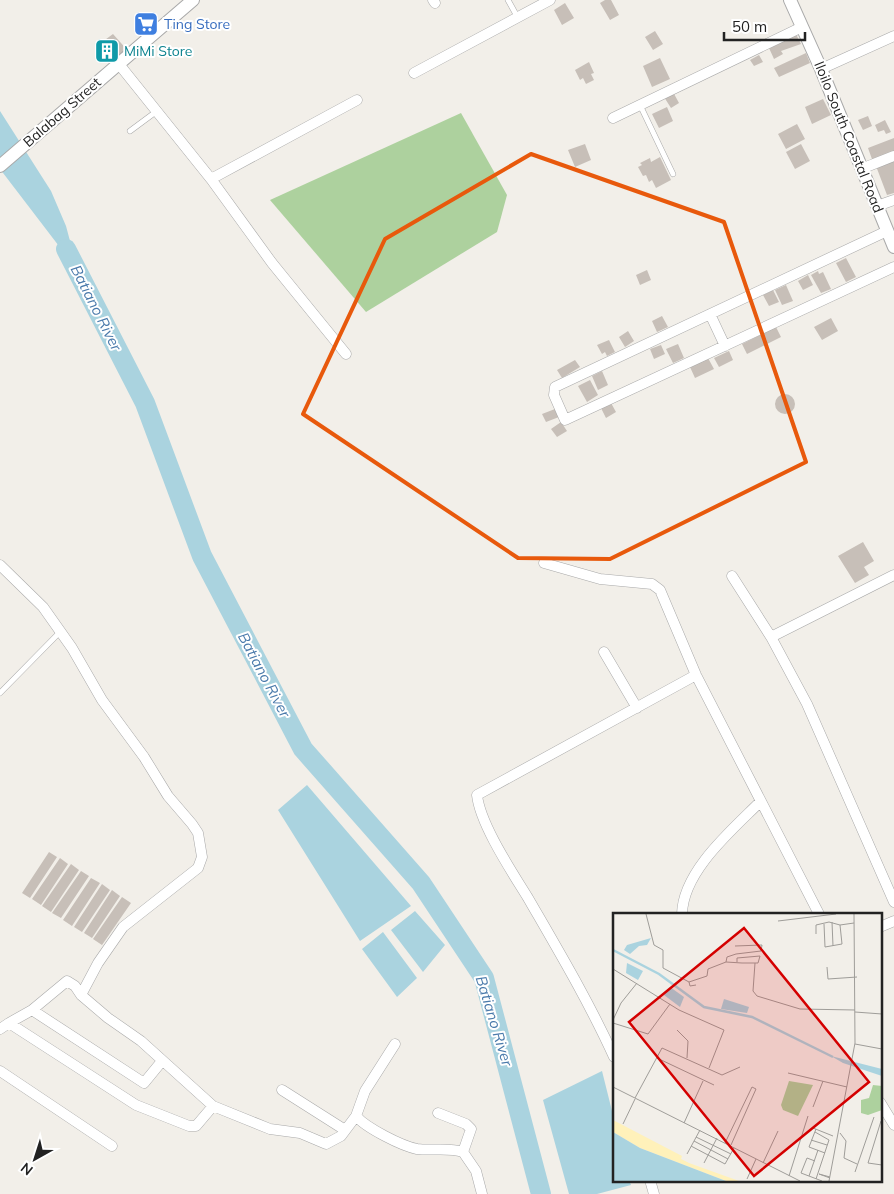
<svg xmlns="http://www.w3.org/2000/svg" width="894" height="1194" font-family="Mulish,sans-serif">
  <style>
    .forest { fill: #add19e }
    .water { fill: #aad3df }
    .lines { fill: none; stroke-linecap: round; stroke-linejoin: round }
    .river { stroke: #aad3df; stroke-width: 20 }
    .building { fill: #c7bfb8 }
    .service-casing { stroke: #a9a9a9; stroke-width: 6 }
    .minor-casing { stroke: #a9a9a9; stroke-width: 11 }
    .tertiary-casing { stroke: #a9a9a9; stroke-width: 14 }
    .service { stroke: #fff; stroke-width: 5 }
    .minor { stroke: #fff; stroke-width: 10 }
    .tertiary { stroke: #fff; stroke-width: 12 }
    .marked { fill: none; stroke: #e8590c; stroke-width: 4; stroke-linejoin: round }
    .labels { text-anchor: middle; stroke-width: 4; stroke-linejoin: round; paint-order: stroke }
    .shop-label { font-size: 14px; fill: #366cbe; stroke: #fff; text-anchor: start }
    .culture-label { font-size: 14px; fill: #0d838f; stroke: #fff; text-anchor: start }
    .street-label { font-size: 14px; fill: #222; stroke: #fff }
    .water-label { font-size: 15px; font-style: italic; fill: #4a7aab; stroke: #fff }
    .inset-river { fill: none; stroke: #aad3df; stroke-width: 2.5 }
    .inset-road { fill: none; stroke: #9f9d99; stroke-width: 1 }
    .view { fill: #d40000; fill-opacity: 0.15; stroke: #d40000; stroke-width: 2.5 }
    .inset-edge { fill: none; stroke: #222; stroke-width: 2.5 }
  </style>
  <rect width="100%" height="100%" fill="#f2efe9"/>
  <path class="forest" d="M461,113L507,195L497,232L366,312L270,200Z"/>
  <path class="water" d="M0,111L51,191L66,226L78,271L0,169Z
    M307,785L411,906L360,941L278,810Z
    M415,911L445,945L423,972L391,930Z
    M383,932L417,978L397,997L362,949Z
    M602,1071L614,1119V1180H629L631,1185L597,1194H569L543,1100Z"/>
  <g class="lines">
    <path class="river" d="M66,249L145,403L202,556L303,749L421,883L484,978L541,1194"/>
  </g>
  <path class="building" d="M605,0H611L619,15L610,20L600,3Z
    M565,3L574,18L562,25L554,10Z
    M655,31L663,44L653,50L645,37Z
    M113,34L129,52L114,64L98,45Z
    M796,34L801,44L781,51L783,54L774,59L769,48Z
    M806,53L810,63L779,77L774,68Z
    M759,55L763,62L754,66L750,60Z
    M660,58L670,79L652,87L643,66Z
    M589,62L594,73L591,74L594,80L586,84L583,78L580,80L575,70Z
    M673,92L679,103L671,108L664,97Z
    M823,99L831,115L812,124L805,107Z
    M667,107L673,121L659,128L652,114Z
    M868,116L872,126L863,130L858,120Z
    M885,120L891,132L886,134L884,130L878,132L875,125Z
    M797,124L805,139L786,149L778,134Z
    M894,138V154L873,162L868,148Z
    M585,144L591,160L575,167L568,150Z
    M801,144L810,161L795,169L786,152Z
    M660,157L671,180L656,188L652,180L649,182L646,175L643,176L638,167L642,165L640,163L650,158L651,162Z
    M894,160V193L887,195L876,166Z
    M846,258L856,277L846,282L836,263Z
    M647,270L651,280L640,285L636,275Z
    M818,271L819,274L823,272L831,289L821,293L811,275Z
    M808,275L813,285L803,290L798,281Z
    M786,285L793,301L782,305L775,290Z
    M773,290L779,302L769,306L763,295Z
    M662,316L668,327L657,332L652,321Z
    M831,318L838,331L822,340L814,327Z
    M776,327L781,337L747,354L742,344Z
    M628,331L634,341L625,347L619,337Z
    M609,340L615,352L607,356L605,352L602,354L597,345Z
    M678,344L684,358L673,363L666,349Z
    M661,345L665,354L654,359L650,349Z
    M729,351L733,360L719,367L714,358Z
    M708,358L714,369L695,378L690,367Z
    M575,360L580,367L562,378L557,370Z
    M602,371L608,385L598,390L592,376Z
    M590,380L598,395L587,402L578,386Z
    M775 404a10 10 0 1 1 20 0a10 10 0 1 1-20 0Z
    M611,403L616,412L606,418L601,408Z
    M555,409L559,417L546,422L542,414Z
    M561,422L567,431L557,437L551,429Z
    M863,542L874,561L864,567L869,575L855,583L838,556Z
    M49,852L57,857L30,898L22,893Z
    M60,858L68,864L41,905L32,899Z
    M71,864L79,870L51,912L42,906Z
    M81,871L89,876L61,918L52,913Z
    M91,878L100,883L72,926L63,920Z
    M102,884L110,890L82,932L74,927Z
    M112,890L120,896L92,938L84,933Z
    M122,897L131,903L102,945L93,939Z"/>
  <g class="lines">
    <defs>
      <path id="service" d="M508,0L518,18
        M640,105L673,174
        M130,131L157,111
        M0,693L60,632"/>
      <path id="minor" d="M433,0L435,3
        M118,63L211,179L272,263L346,354
        M821,69L894,36
        M414,73L550,0
        M613,118L802,27
        M861,169L894,156
        M211,179L357,100
        M877,206L894,200
        M887,231L555,387L554,395L565,420L894,267
        M710,314L725,346
        M544,563L600,579L652,584L660,590L696,675L819,914
        M0,565L43,607L72,648L102,700L144,757L168,796L192,824L198,833L202,857L198,868L123,927L98,963L81,995
        M732,576L771,637L807,704L894,902
        M771,637L894,575
        M604,652L637,708
        M682,914C683,871 732,830 760,802
        M880,927L894,921
        M9,1023L32,1010
        M0,1029L9,1023L136,1105L189,1126H196L213,1106
        M614,1057C589,1002 558,950 528,898C512,872 480,824 477,795L696,675
        M162,1061L144,1083L32,1010L67,981L75,986L81,995L108,1018L141,1041L213,1106L270,1129L300,1133L326,1144L341,1136L356,1116C366,1128 402,1146 417,1149C433,1151 448,1147 463,1152L471,1129L466,1124L438,1113
        M0,1071L112,1146
        M282,1090L345,1130
        M880,1102L894,1125
        M356,1116L365,1091L395,1044
        M463,1152L476,1171L482,1194
        M650,1180L654,1194"/>
      <path id="tertiary" d="M790,0L821,69L894,247
        M0,166L193,0"/>
    </defs>
    <use href="#service" class="service-casing"/>
    <use href="#minor" class="minor-casing"/>
    <use href="#tertiary" class="tertiary-casing"/>
    <use href="#service" class="service"/>
    <use href="#minor" class="minor"/>
    <use href="#tertiary" class="tertiary"/>
  </g>
  <path class="marked" d="M531,154L724,222L806,462L610,559L518,558L303,414L385,239Z"/>
  <defs>
    <symbol id="supermarket-square" viewBox="-11 -11 22 22"><rect x="-9" y="-9" width="18" height="18" rx="4" fill="#3f7fe0" stroke="#fff"/><path d="M-6-5.5h2.5l.6 2H6L4.5 2H-2.5L-4.4-4H-6ZM-1.5 3.2a1.3 1.3 0 1 0 .1 0ZM3 3.2a1.3 1.3 0 1 0 .1 0Z" fill="#fff"/></symbol>
    <symbol id="building-square" viewBox="-11 -11 22 22"><rect x="-9" y="-9" width="18" height="18" rx="4" fill="#0f9aa8" stroke="#fff"/><path d="M-4-6H4V6H1V3H-1V6H-4ZM-2.5-4.3h1.7v1.8h-1.7ZM.8-4.3h1.7v1.8H.8ZM-2.5-1h1.7V.8h-1.7ZM.8-1h1.7V.8H.8Z" fill="#fff"/></symbol>
  </defs>
  <g fill-rule="evenodd">
    <use href="#supermarket-square" x="132" y="10" width="28" height="28"/>
    <use href="#building-square" x="93" y="37" width="28" height="28"/>
  </g>
  <g class="labels">
    <g class="shop-label">
      <text x="164" y="29">Ting Store</text>
    </g>
    <g class="culture-label">
      <text x="124" y="56">MiMi Store</text>
    </g>
    <g class="street-label">
      <text transform="translate(62 112) rotate(-41)" y="5">Balabag Street</text>
      <text transform="translate(849 137) rotate(68)" y="5">Iloilo South Coastal Road</text>
    </g>
    <g class="water-label">
      <text transform="translate(96 308) rotate(63)" y="5">Batiano River</text>
      <text transform="translate(264 675) rotate(62)" y="5">Batiano River</text>
      <text transform="translate(494 1021) rotate(73)" y="5">Batiano River</text>
    </g>
  </g>
  <g transform="translate(613 913)">
    <rect width="269" height="269" fill="#f2efe9"/>
    <path d="M176,168L200,172L185,203L170,197L168,192ZM260,172L269,173V197L255,202L248,200V187L256,185Z" fill="#add19e"/>
    <path d="M0,207L69,243L68,246L76,250L126,268H113L27,235L0,219Z" fill="#fff1ba"/>
    <path d="M38,25L34,32L26,33L17,41L11,37L14,32ZM14,50L30,58L25,67L13,60ZM57,74L71,84L67,94L51,82ZM111,86L136,94L134,100L108,96ZM218,143L269,156V163L230,150ZM0,219L27,235L113,268H0Z" fill="#aad3df"/>
    <path class="inset-river" d="M0,37L46,61L91,94L139,104L220,144"/>
    <path class="inset-road" d="M33,1L41,32L50,37V55L76,69M165,8L223,1M219,9L220,33M211,11L212,34L229,31L227,12M203,21V12L216,9L227,12L241,10M113,49L114,44L123,41L148,38L149,32L122,33M142,50L140,78L144,83L187,96L242,97M214,54L215,66L244,64M0,56L66,97L111,117L96,155M83,72L77,73L76,69L94,63L95,56L113,49L129,50H145L147,43L124,45V49M242,99L269,101M0,107L8,90L24,70M0,110L35,121L57,91M64,117L75,128L74,145M242,131L269,136M44,145L101,172M175,160L234,174M0,174L187,268M22,185L49,135L109,162L127,154M200,194L210,168M268,208L255,250L269,252M71,210L90,168M10,211L22,186M200,215L220,223M203,216L196,234L212,240M202,219L216,227L203,266M227,220L233,228L231,245L244,251M83,224L118,241M198,227L214,232M81,228L115,246M112,230L139,174L143,176L118,232M78,233L112,251L121,235M74,241L87,217M202,248L194,245L188,260L209,268M91,250L104,225M150,250L165,218M242,259L261,204M176,263L195,203M196,263L205,237M217,265L206,261L217,264M134,266L143,246M216,268L242,130L241,1"/>
    <path class="view" d="M131,15L256,169L141,263L16,109Z"/>
    <rect width="269" height="269" class="inset-edge"/>
  </g>
  <g transform="translate(35 1159) rotate(219)" stroke="#ffffff" stroke-width="4" paint-order="stroke">
  <path d="M0-4L9 19L0 12L-9 19Z" fill="#222222"/>
  <text y="-8" font-size="14" font-weight="bold" text-anchor="middle" fill="#222222">N</text>
  </g>
  <path d="M724 32v8h81v-8" fill="none" stroke="#222222" stroke-width="2.5"/>
  <text x="732" y="32" font-size="15" fill="#222222" stroke="#ffffff" stroke-width="4" paint-order="stroke">50 m</text>
</svg>
